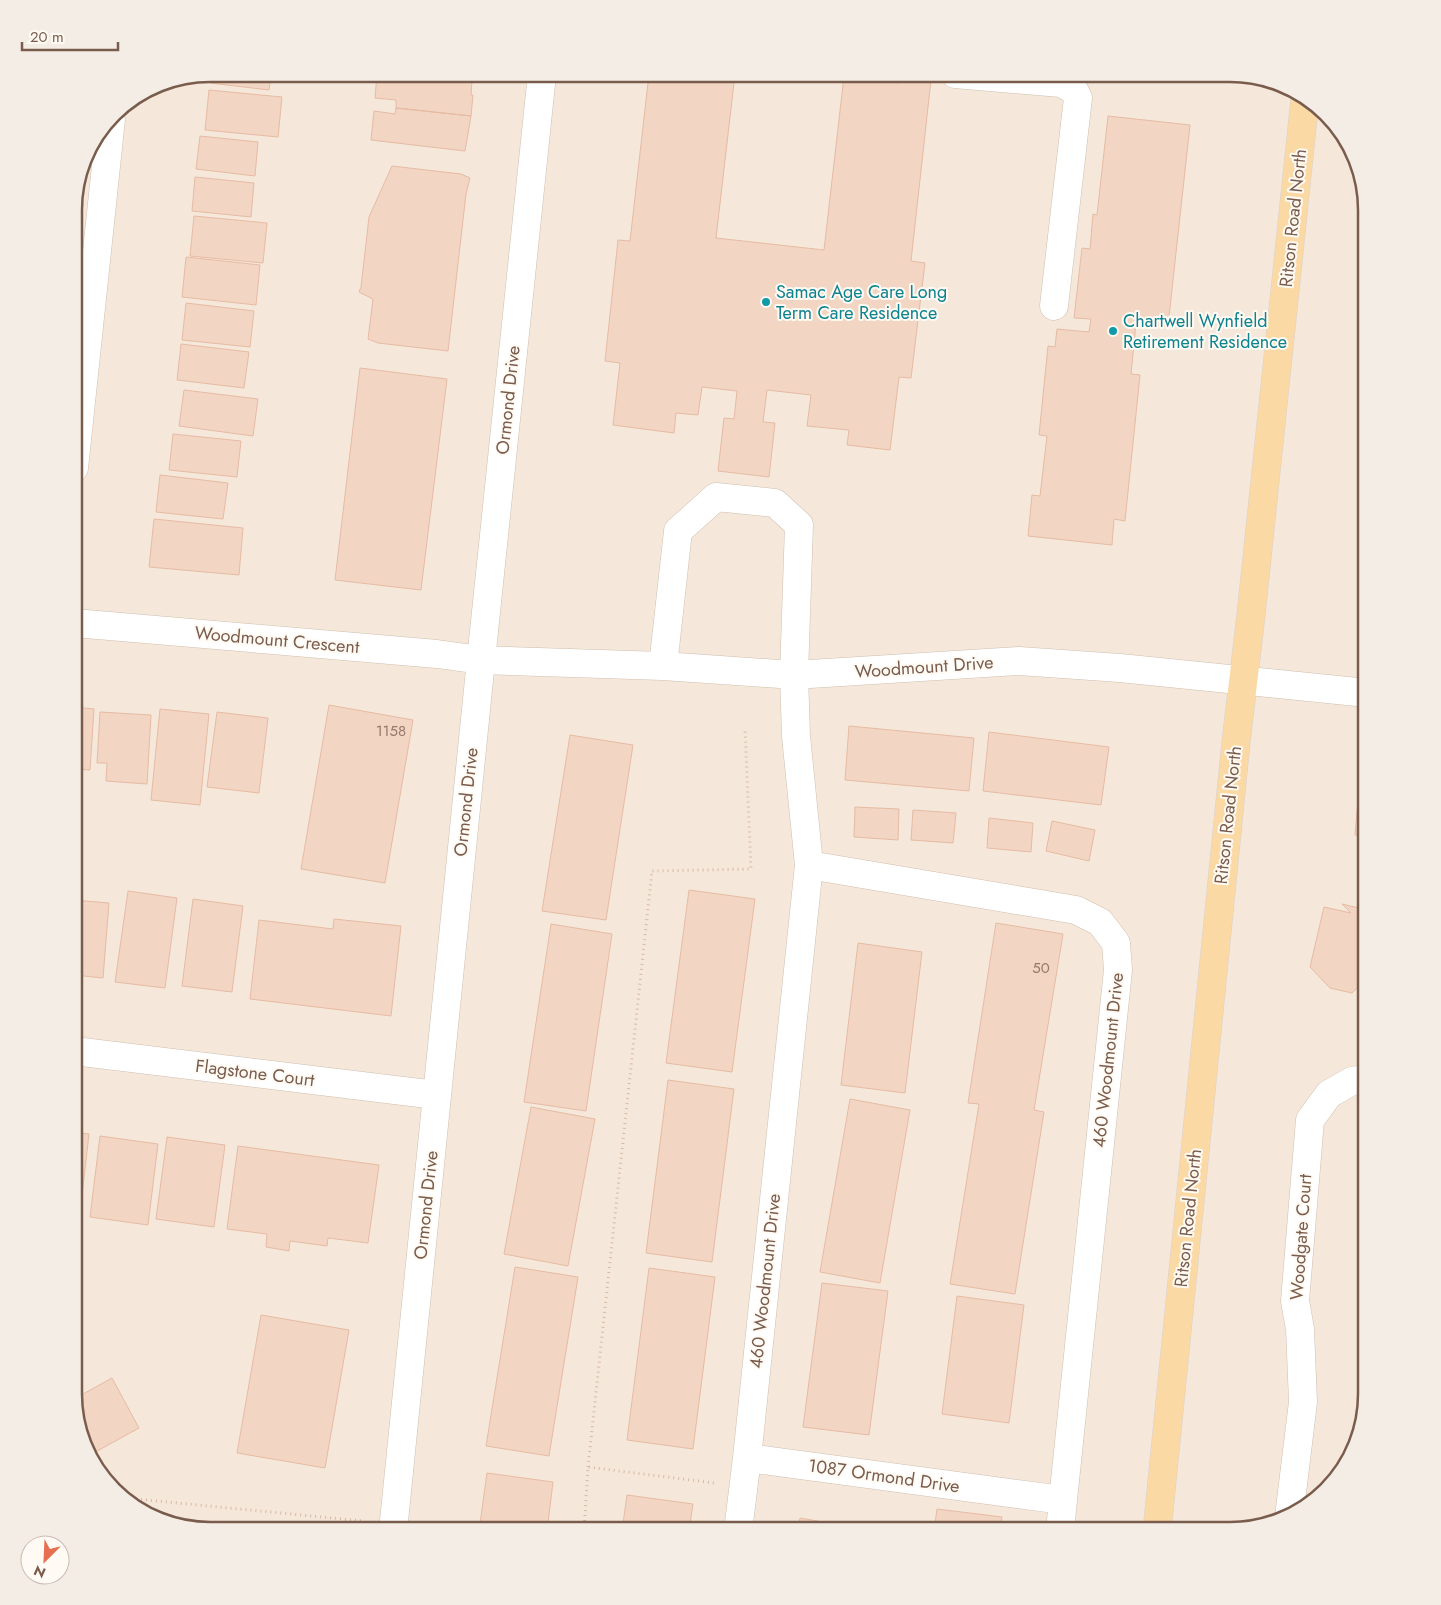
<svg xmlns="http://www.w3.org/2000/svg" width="1441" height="1605" font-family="Jost,sans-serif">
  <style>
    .residential { fill: #f5e8da }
    .building { fill: #f3d5c3; stroke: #e6bba3 }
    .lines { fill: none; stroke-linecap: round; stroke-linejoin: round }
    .minor-casing { stroke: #d1beb0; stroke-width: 29 }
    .major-casing { stroke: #dad1cd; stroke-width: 29 }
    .path { stroke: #d9b8a5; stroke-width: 3; stroke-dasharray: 1 4; stroke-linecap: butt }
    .minor { stroke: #fff; stroke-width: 28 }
    .major { stroke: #fbd9a5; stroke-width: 28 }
    .culture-dot { fill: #0f9aa8; stroke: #fffaf3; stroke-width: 2 }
    .labels { text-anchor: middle; stroke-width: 4; stroke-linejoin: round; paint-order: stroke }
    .number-label { font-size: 15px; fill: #987a6a }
    .street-label { font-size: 18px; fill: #7a5c4d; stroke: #fffaf3 }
    .culture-label { font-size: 18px; fill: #0d838f; stroke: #fffaf3; text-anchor: start }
    .rim { fill: none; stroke: #7a5c4d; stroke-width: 2.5 }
  </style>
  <rect width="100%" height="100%" fill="#fdf6ec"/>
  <path class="residential" d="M210,74H1240L1291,88L1339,127L1360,166L1367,210V1395L1353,1455L1314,1503L1275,1524L1231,1531H210L150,1517L102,1478L81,1439L74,1395V201L88,150L120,108L158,84Z"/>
  <path class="building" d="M212,74H271L269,90L210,83Z
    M377,74L403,77V74H407L472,81L471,95H473L471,116L396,108V100L375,98Z
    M407,74H473L472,81Z
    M649,74H735L716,238L824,250L844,76L899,83L900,77L931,80L911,261L925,263L911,378L899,377L890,450L847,445L849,430L807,426L811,395L767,390L763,422L775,423L769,477L718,471L724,418L734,419L737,391L702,387L698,415L676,413L674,433L613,425L620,363L605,361L618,240L630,241Z
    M209,90L282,97L278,137L205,130Z
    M396,108L471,116L465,151L371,140L374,111L395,114Z
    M1108,116L1190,125L1168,326L1136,323L1131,374L1140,375L1125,521L1114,519L1112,545L1028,536L1032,495L1040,496L1047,436L1039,435L1048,346L1055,347L1057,329L1089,332L1091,319L1074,318L1082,248L1090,249L1093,214L1097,215Z
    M200,136L258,142L255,176L196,169Z
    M392,166L461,174L470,178L466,194L448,351L378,343L368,339L373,299L359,292L361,287L369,217Z
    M195,177L254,183L251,217L192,211Z
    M194,216L267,223L263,263L190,256Z
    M186,257L260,265L256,305L182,297Z
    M186,303L254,311L250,347L182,340Z
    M181,344L249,352L244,388L177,380Z
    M360,368L447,379L421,590L335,580Z
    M1367,382V435H1361Z
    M184,390L258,399L253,436L179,426Z
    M173,434L241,441L237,477L169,470Z
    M160,475L228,483L223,519L156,512Z
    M154,519L243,528L239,575L149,567Z
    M329,705L413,720L385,883L301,869Z
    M74,707L94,709L90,770L74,769Z
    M160,709L209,714L200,805L151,800Z
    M100,712L151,715L147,784L106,781L107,763H97Z
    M217,712L268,718L259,793L207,787Z
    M849,726L974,738L969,791L845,780Z
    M989,732L1109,747L1101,805L983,791Z
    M570,735L633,745L606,920L542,911Z
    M1360,778L1367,779V836L1355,835Z
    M855,807L899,809L898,840L854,837Z
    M913,810L956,813L953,843L911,840Z
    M989,818L1033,823L1031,852L987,848Z
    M1052,821L1095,830L1089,861L1046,851Z
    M689,890L755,899L732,1072L666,1063Z
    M128,891L177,898L165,988L115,982Z
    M193,899L243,906L232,992L182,986Z
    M74,900L109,903L103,978L74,975Z
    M1342,904L1367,910V978L1352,993L1330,988L1310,967L1324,907L1351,913Z
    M334,919L401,926L391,1016L250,999L259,920L333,929Z
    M996,923L1063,934L1034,1110L1044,1112L1015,1294L950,1284L979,1104L968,1103Z
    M551,924L612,934L586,1111L524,1102Z
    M858,943L922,952L905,1093L841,1085Z
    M668,1080L734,1089L712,1262L646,1253Z
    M850,1099L910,1110L880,1283L820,1272Z
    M531,1107L595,1119L568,1266L504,1254Z
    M74,1132L89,1134L80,1212L74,1211Z
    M100,1136L158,1144L148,1225L90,1217Z
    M167,1137L225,1145L214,1227L156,1219Z
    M238,1146L379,1165L368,1243L328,1238L327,1246L290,1241L289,1251L266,1247L267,1234L227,1229Z
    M515,1267L578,1277L549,1456L486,1446Z
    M649,1268L715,1277L693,1449L627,1440Z
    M822,1283L888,1291L869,1435L803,1427Z
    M957,1296L1024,1305L1009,1423L942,1414Z
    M261,1315L349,1330L325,1468L237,1453Z
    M112,1378L139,1428L90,1455L81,1439L74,1399Z
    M487,1473L553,1482L547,1531H479Z
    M627,1495L693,1504L689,1531H622Z
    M937,1509L1002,1517L1000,1531H934Z
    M800,1518L869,1530V1531H798Z
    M237,1524L263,1531H235Z"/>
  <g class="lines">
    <defs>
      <path id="minor" d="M955,74L1061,83L1074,90L1078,98L1054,306
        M74,468L111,119
        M74,623L437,654L481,660L663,666L794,675L1019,661L1120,668L1367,693
        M663,666L678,531L716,497L775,503L799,525L794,675L796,736L809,865L747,1458
        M809,865L1076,910L1100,922L1116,943L1118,970L1063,1500
        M74,1051L436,1095
        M1289,1517L1303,1402L1300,1329L1295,1301L1310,1120L1329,1094L1352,1081L1367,1079
        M393,1531L481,660L542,74
        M738,1531L747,1458L1063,1500L1060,1531"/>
      <path id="major" d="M1157,1531L1236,742L1251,615L1305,99"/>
    </defs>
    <use href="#minor" class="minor-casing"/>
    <use href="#major" class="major-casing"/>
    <path class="path" d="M588,1467L652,871L751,869L745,728
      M126,1498L363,1521
      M584,1531L588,1467L714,1483"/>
    <use href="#minor" class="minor"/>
    <use href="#major" class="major"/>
  </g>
  <g class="culture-dot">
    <circle cx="766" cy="302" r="5"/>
    <circle cx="1113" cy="331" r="5"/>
  </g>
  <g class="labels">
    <g class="number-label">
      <text x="391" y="736">1158</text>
      <text x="1041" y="973">50</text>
    </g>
    <g class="street-label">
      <text transform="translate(1293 218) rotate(-84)" y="6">Ritson Road North</text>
      <text transform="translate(508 400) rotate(-84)" y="6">Ormond Drive</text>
      <text transform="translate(277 640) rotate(5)" y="6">Woodmount Crescent</text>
      <text transform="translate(924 667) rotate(-4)" y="6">Woodmount Drive</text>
      <text transform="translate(466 802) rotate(-84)" y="6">Ormond Drive</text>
      <text transform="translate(1228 815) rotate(-84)" y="6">Ritson Road North</text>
      <text transform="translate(1108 1060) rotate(-84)" y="6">460 Woodmount Drive</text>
      <text transform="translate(255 1073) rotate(7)" y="6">Flagstone Court</text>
      <text transform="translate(426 1205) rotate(-84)" y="6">Ormond Drive</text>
      <text transform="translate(1188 1218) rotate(-84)" y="6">Ritson Road North</text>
      <text transform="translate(1301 1237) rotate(-86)" y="6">Woodgate Court</text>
      <text transform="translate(765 1281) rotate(-84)" y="6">460 Woodmount Drive</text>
      <text transform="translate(884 1476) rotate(8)" y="6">1087 Ormond Drive</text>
    </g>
    <g class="culture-label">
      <text x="776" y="298">Samac Age Care Long<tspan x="776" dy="21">Term Care Residence</tspan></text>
      <text x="1123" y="327">Chartwell Wynfield<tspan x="1123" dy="21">Retirement Residence</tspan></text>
    </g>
  </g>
  <path d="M0 0H1441V1605H0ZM210 82H1230A128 128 0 0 1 1358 210V1394A128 128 0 0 1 1230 1522H210A128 128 0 0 1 82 1394V210A128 128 0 0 1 210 82Z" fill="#f4ede6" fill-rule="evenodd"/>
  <path class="rim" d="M210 82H1230A128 128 0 0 1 1358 210V1394A128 128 0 0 1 1230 1522H210A128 128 0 0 1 82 1394V210A128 128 0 0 1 210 82Z"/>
  <g transform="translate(45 1560) rotate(204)"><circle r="24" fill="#fffaf3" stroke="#cabbb1"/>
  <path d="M0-4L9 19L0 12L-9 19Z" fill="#e76f51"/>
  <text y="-8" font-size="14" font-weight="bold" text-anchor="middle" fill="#7a5c4d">N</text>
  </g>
  <path d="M22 42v8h96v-8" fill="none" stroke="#7a5c4d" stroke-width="2.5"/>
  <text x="30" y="42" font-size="15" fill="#7a5c4d" stroke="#fffaf3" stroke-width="4" paint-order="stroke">20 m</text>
</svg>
